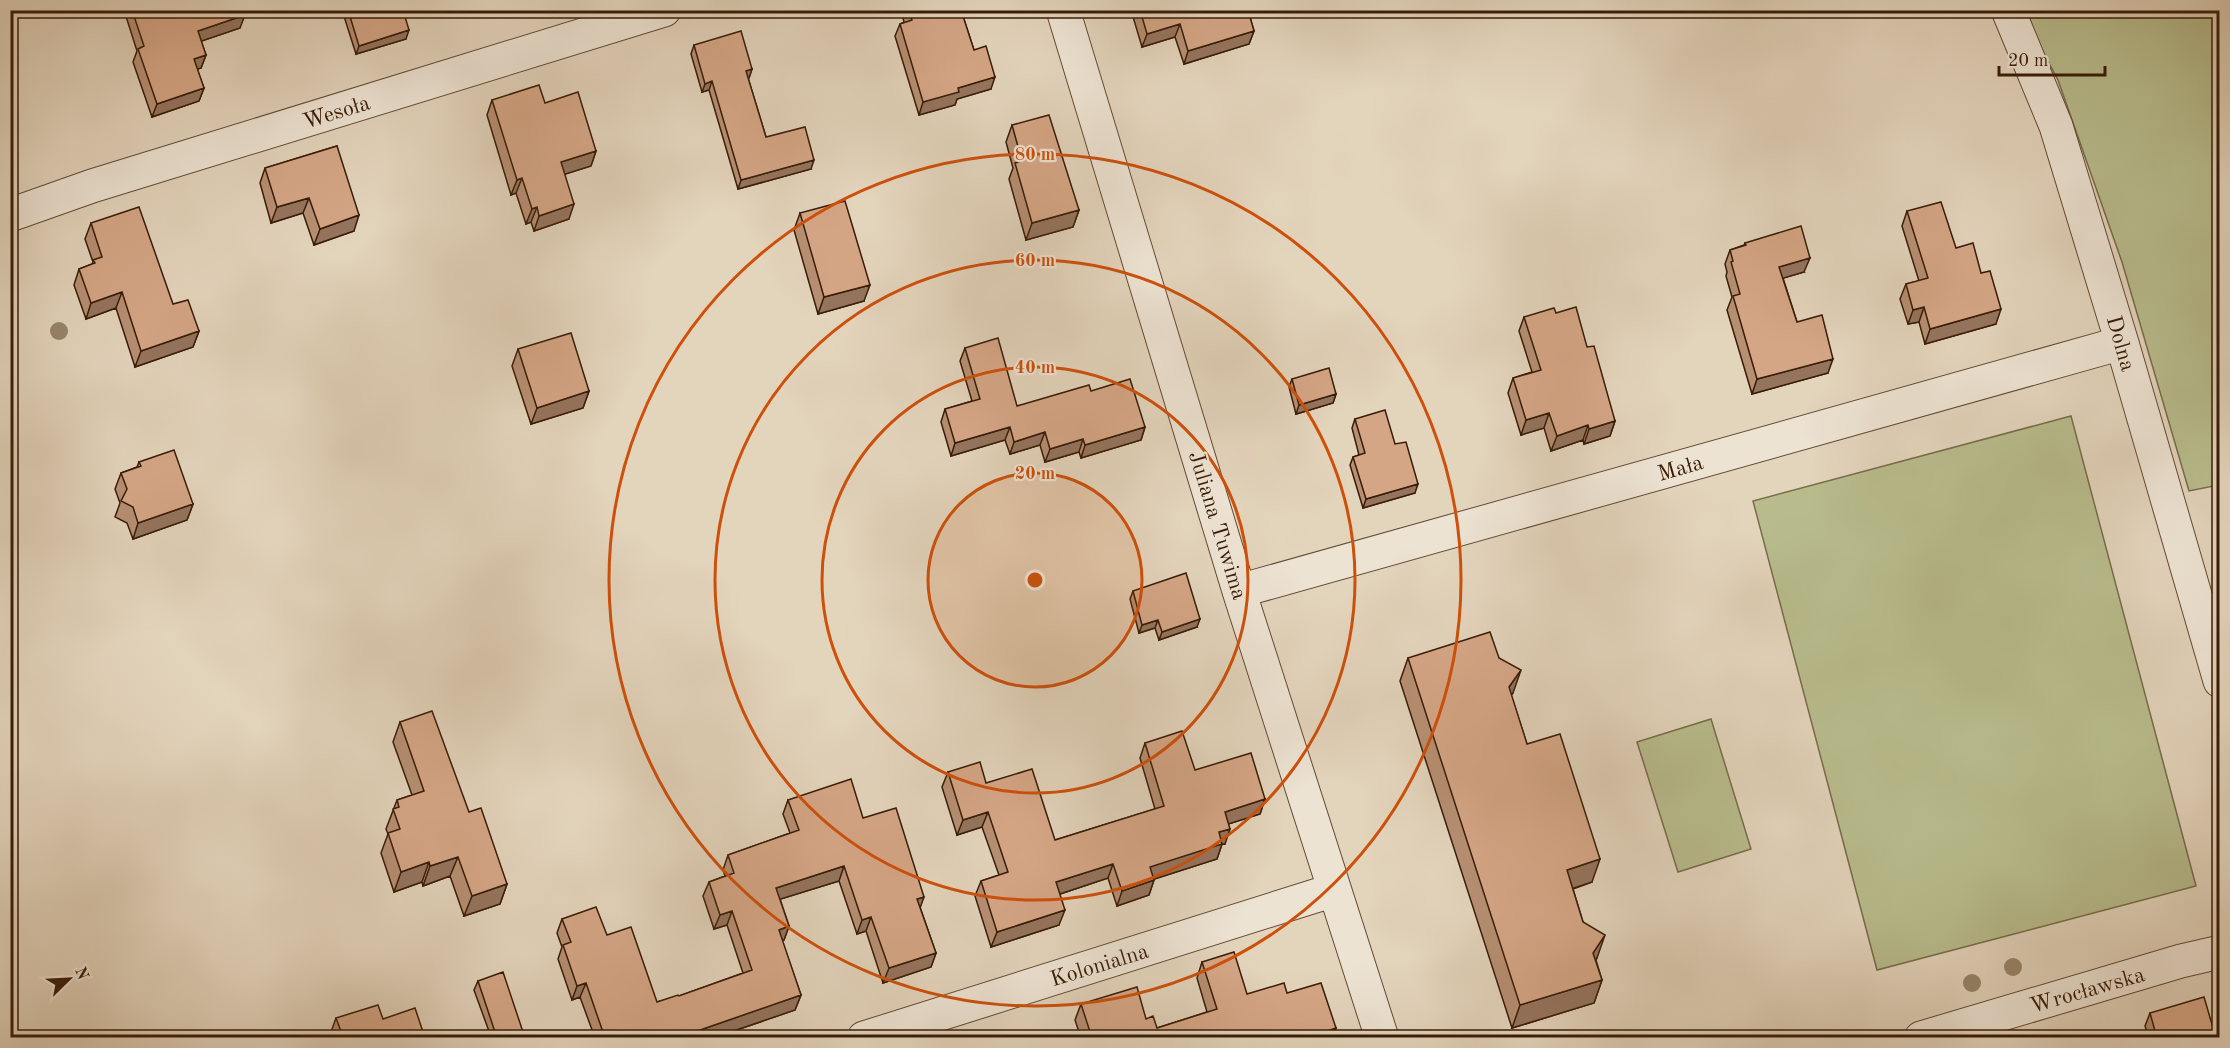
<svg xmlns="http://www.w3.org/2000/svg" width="2230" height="1048" font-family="'Old Standard TT',serif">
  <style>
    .green { fill: #b8bc8d; stroke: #786c4a; stroke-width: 1.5 }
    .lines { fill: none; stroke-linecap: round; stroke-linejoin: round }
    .minor-casing { stroke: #634a34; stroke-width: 35 }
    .minor { stroke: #ede3d3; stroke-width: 33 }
    .tree { fill: #97856b }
    .wall { fill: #b78f73; stroke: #381c07; stroke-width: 1.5 }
    .shaded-wall { fill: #95745e; stroke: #381c07; stroke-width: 1.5 }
    .building { fill: #d5a686; stroke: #381c07; stroke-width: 1.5 }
    .ring { fill: none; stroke: #ce500b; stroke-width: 3 }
    .labels { text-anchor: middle; stroke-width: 4.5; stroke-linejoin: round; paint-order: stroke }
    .street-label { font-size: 22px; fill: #381c07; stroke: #ede3d3 }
    .centre { fill: #ce500b; stroke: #ede3d3; stroke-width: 3 }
    .ring-label { font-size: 18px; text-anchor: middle; font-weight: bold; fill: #ce500b; stroke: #ede3d3; stroke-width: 4.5; stroke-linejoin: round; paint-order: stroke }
  </style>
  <rect width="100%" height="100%" fill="#e3d4bc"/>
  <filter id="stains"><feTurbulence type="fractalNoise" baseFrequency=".00333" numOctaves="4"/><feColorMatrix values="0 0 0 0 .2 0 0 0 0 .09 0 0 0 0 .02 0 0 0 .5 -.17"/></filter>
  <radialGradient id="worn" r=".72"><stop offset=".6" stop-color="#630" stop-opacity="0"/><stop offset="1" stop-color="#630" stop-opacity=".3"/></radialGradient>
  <path class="green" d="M2021,11H2219V485L2189,491L2122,262L2058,80Z
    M2071,416L2196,886L1877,970L1753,501Z
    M1711,719L1751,849L1678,872L1637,742Z"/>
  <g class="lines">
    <defs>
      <path id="minor" d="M1063,10L1239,591L1382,1038
        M2008,10L2056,126L2122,343L2220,681
        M10,215L92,186L664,10
        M1239,591L2122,343
        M864,1038L1334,890
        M1921,1038L2181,961L2220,952"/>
    </defs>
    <use href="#minor" class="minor-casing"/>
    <use href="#minor" class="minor"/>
  </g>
  <g class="tree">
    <circle cx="59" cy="331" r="9"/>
    <circle cx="2013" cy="967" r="9"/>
    <circle cx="1972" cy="983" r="9"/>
  </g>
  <path class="wall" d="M124,10H243L240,28L201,41L206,55L201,68L197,69L204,88L199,101L152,117L133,62L137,51Z
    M342,10H403L406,39L356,54Z
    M901,10H961L974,50L991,89L957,99L955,105L919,115L895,36L900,24L904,22Z
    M1131,10H1248L1254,31L1249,44L1184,64L1175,37L1142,47Z
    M694,45L752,69L749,78H748L766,137L811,169L738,189L709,90L702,92L691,54Z
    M492,100L545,103L596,151L591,166L565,174L569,219L534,231L531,222L526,224L516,193L511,195L487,115Z
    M1012,125L1079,210L1073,227L1026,240L1009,179L1013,168L1006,142Z
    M337,146L354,231L314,245L303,213L271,223L260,183L265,168Z
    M1907,211L1956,248L1996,324L1925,344L1919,322L1908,324L1900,299L1906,284L1919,281L1902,226Z
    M800,213L864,301L818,314L794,230Z
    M91,223L199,331L193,347L135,367L116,308L86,319L74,285L79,269L92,264L93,262L85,239Z
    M1745,243L1804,272L1783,278L1797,322L1828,373L1752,394L1727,310L1732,297L1726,276L1727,272L1725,264L1730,250L1744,245Z
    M1556,313L1587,347L1615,421L1610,436L1584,444L1583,440L1551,451L1544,428L1521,435L1508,393L1513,378L1532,372L1519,331L1524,317Z
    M965,348L1017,406L1091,391L1145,427L1141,440L1081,458L1079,452L1045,462L1040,445L1010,454L1005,440L951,456L941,422L945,409L972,401L960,361Z
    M518,349L589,391L583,408L531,424L512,366Z
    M1292,379L1336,394L1333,403L1296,414L1289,387Z
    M1355,419L1395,444L1415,493L1363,508L1350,465L1353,457L1359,455L1352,428Z
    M139,462L193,504L187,520L133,539L127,523L115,517L120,503L115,489L121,473L137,467Z
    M1133,591L1197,627L1159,640L1155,628L1139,633L1130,599Z
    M1408,658H1499L1513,693L1511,695L1527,744L1592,882L1573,889L1583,922L1597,958L1596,960L1602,980L1594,1003L1512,1028L1400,681Z
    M400,722L469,812L507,884L500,904L464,916L450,876L423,886L422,882L394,892L381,853L388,834L386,829L397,800L412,795L393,742Z
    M1145,743L1195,770L1265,799L1260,814L1228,824L1225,844H1222L1217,859L1154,879V880L1149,895L1117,906L1108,878L1060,894L1059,925L991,947L975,896L981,881L999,875L982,827L957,835L942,787L948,772L986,783L1055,840L1155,809L1140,758Z
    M788,800L863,818L920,907L936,953L931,967L883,983L866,931L857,934L839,881L780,899L789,926L784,940L782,941L801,995L795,1010L713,1038H595L580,997L572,1000L558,959L562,947L557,933L562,919L607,935L657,1002L679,996L743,973L727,925L714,929L703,896L709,882L725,876L723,870L728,855L790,833L783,814Z
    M1202,962L1247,994L1287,993L1336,1028L1333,1038H1081L1075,1020L1081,1004L1146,1019L1157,1028L1207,1012L1197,978Z
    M478,981L525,1038L490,1034L474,990Z
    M2150,1013L2216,1038H2149L2145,1026Z
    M336,1018L383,1019L333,1037L331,1032Z"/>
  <path class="shaded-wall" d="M245,15L240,28L193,44L198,31Z
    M1180,24L1175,37L1142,47L1147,34Z
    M409,30L406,39L356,54L359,46Z
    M1254,31L1249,44L1184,64L1188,51Z
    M206,55L201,68L189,72L194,59Z
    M752,69L749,78L743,80L746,71Z
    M995,77L991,89L957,99L955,105L919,115L923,102L958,88Z
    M712,81L709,90L702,92L705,84Z
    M204,88L199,101L152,117L157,104Z
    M596,151L591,166L556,177L561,162Z
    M814,160L811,169L738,189L741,180Z
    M522,178L516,193L511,195L517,180Z
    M309,198L303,213L271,223L277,207Z
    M574,204L569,219L534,231L539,216Z
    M537,207L531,222L526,224L532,209Z
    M1079,210L1073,227L1026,240L1032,223Z
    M359,215L354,231L314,245L320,229Z
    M1810,258L1804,272L1774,281L1779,267Z
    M870,285L864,301L818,314L824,297Z
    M122,292L116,308L86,319L91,303Z
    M1924,307L1919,322L1908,324L1913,310Z
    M2001,309L1996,324L1925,344L1930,329Z
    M199,331L193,347L135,367L141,351Z
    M1833,359L1828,373L1752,394L1757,379Z
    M589,391L583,408L531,424L537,408Z
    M1336,394L1333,403L1296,414L1299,405Z
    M1549,413L1544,428L1521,435L1526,420Z
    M1615,421L1610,436L1584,444L1589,429Z
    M1588,425L1583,440L1551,451L1557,436Z
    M1010,427L1005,440L951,456L955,443Z
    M1145,427L1141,440L1081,458L1085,445Z
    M1045,432L1040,445L1010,454L1014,442Z
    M1083,439L1079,452L1045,462L1050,449Z
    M1418,484L1415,493L1363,508L1366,499Z
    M193,504L187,520L133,539L138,523Z
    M1200,619L1197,627L1159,640L1162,632Z
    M1158,620L1155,628L1139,633L1142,625Z
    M1521,670L1513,693L1500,710L1509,687Z
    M1265,799L1260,814L1219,827L1225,812Z
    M988,812L982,827L957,835L963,820Z
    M1230,829L1225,844H1222L1217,859L1145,882L1150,867L1219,832Z
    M458,857L450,876L423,886L430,866Z
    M1600,859L1592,882L1559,893L1567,870Z
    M429,862L422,882L394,892L401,872Z
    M1113,864L1108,878L1051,897L1056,882Z
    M844,866L839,881L771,902L776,888Z
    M1154,880L1149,895L1117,906L1122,891Z
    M507,884L500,904L464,916L472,896Z
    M924,897L919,911L917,899Z
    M1065,910L1059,925L991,947L997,932Z
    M732,911L727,925L714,929L720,915Z
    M871,917L866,931L857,934L862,920Z
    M789,926L784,940L773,944L779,930Z
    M1605,935L1597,958L1585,976L1593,953Z
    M936,953L931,967L883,983L889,968Z
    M1602,980L1594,1003L1512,1028L1520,1005Z
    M586,983L580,997L572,1000L577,986Z
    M801,995L795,1010L713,1038H677Z
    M1336,1028L1333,1038H1307Z
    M641,1033L640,1038H630Z"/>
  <path class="building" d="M132,10H243L245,15L198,31L206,55L194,59L204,88L157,104L138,49L144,46Z
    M348,10H403L409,30L359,46Z
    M909,10H961L974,50L986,46L995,77L958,88L959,92L923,102L900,24L912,20Z
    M1140,10H1248L1254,31L1188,51L1180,24L1147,34Z
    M741,31L752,69L746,71L766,137L805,127L814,160L741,180L712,81L705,84L694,45Z
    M539,85L545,103L578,92L596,151L561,162L574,204L539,216L537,207L532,209L522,178L517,180L492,100Z
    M1049,115L1079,210L1032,223L1015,163L1022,161L1012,125Z
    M337,146L359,215L320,229L309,198L277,207L265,168Z
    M845,201L870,285L824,297L800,213Z
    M1941,202L1956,248L1973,243L1981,273L1990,271L2001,309L1930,329L1924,307L1913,310L1906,284L1928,278L1907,211Z
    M139,207L173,304L188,300L199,331L141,351L122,292L91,303L79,269L95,263L93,260L102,257L91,223Z
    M1801,226L1810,258L1779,267L1797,322L1822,315L1833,359L1757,379L1733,296L1740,294L1731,262L1733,261L1730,250L1746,245L1745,243Z
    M1576,307L1587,347L1594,346L1615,421L1589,429L1588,425L1557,436L1549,413L1526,420L1513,378L1541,370L1524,317L1554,308L1556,313Z
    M571,333L589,391L537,408L518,349Z
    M998,338L1017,406L1089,385L1091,391L1130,379L1145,427L1085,445L1083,439L1050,449L1045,432L1014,442L1010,427L955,443L945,409L980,399L965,348Z
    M1329,368L1336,394L1299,405L1292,379Z
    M1385,410L1395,444L1406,442L1418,484L1366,499L1353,457L1365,453L1355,419Z
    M174,450L193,504L138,523L133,507L121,501L127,489L121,473L141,466L139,462Z
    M1186,573L1200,619L1162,632L1158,620L1142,625L1133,591Z
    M1490,632L1499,658L1521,670L1509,687L1527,744L1560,734L1600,859L1567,870L1583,922L1605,935L1593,953L1602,980L1520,1005L1408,658Z
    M432,711L469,812L481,808L507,884L472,896L458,857L430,866L429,862L401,872L388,833L400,829L393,809L399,807L397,800L424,791L400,722Z
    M1182,731L1195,770L1251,753L1265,799L1225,812L1230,829L1219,832L1222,844L1150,867L1154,880L1122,891L1113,864L1056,882L1065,910L997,932L981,881L1008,872L988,812L963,820L948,772L980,762L986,783L1032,769L1055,840L1164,806L1145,743Z
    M851,779L863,818L896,808L924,897L917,899L936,953L889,968L871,917L862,920L844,866L776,888L789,926L779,930L801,995L677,1038H643L641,1033L630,1038H605L586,983L577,986L563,945L571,942L562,919L596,907L607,935L631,927L657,1002L678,995L679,996L752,970L732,911L720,915L709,882L734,873L728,855L799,830L788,800Z
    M1234,952L1247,994L1284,983L1287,993L1321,983L1336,1028L1307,1038H1236L1235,1035L1226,1038H1092L1081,1004L1137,987L1146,1019L1153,1016L1157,1028L1217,1009L1202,962Z
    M503,972L525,1038H481L495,1032L478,981Z
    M2204,997L2216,1038H2157L2150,1013Z
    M378,1005L383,1019L415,1008L425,1038H331L342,1034L336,1018Z"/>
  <circle cx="1035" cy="580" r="107" fill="#ce500b" fill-opacity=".12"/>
  <g class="ring">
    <circle cx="1035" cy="580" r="107"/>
    <circle cx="1035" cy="580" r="213"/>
    <circle cx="1035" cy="580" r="320"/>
    <circle cx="1035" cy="580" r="426"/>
  </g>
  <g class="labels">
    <g class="street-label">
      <text transform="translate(336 111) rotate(-17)" y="8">Wesoła</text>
      <text transform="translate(2122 343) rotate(74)" y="8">Dolna</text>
      <text transform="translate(1680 467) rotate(-16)" y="8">Mała</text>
      <text transform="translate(1219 525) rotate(73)" y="8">Juliana Tuwima</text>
      <text transform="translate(1099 964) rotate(-17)" y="8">Kolonialna</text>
      <text transform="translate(2087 989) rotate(-16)" y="8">Wrocławska</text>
    </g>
  </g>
  <circle cx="1035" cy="580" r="9" class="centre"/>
  <g class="ring-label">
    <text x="1035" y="160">80 m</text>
    <text x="1035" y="266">60 m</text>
    <text x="1035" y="373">40 m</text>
    <text x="1035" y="479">20 m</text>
  </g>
  <rect width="2230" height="1048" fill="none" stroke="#e3d4bc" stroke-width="36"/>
  <rect x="12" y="12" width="2206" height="1024" fill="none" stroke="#381c07" stroke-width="3"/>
  <rect x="18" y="18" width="2194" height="1012" fill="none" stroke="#381c07" stroke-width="1.5"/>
  <g transform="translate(69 979) rotate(66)" stroke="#ede3d3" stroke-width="4.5" paint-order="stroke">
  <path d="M0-4.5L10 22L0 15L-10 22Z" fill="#381c07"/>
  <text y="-9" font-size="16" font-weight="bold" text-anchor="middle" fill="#381c07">N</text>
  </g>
  <path d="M1999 66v9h106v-9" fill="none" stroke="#381c07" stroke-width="3"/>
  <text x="2008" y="66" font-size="18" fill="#381c07" stroke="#ede3d3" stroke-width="4.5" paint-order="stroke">20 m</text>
  <rect width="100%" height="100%" filter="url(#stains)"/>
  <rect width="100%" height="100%" fill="url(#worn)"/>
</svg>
